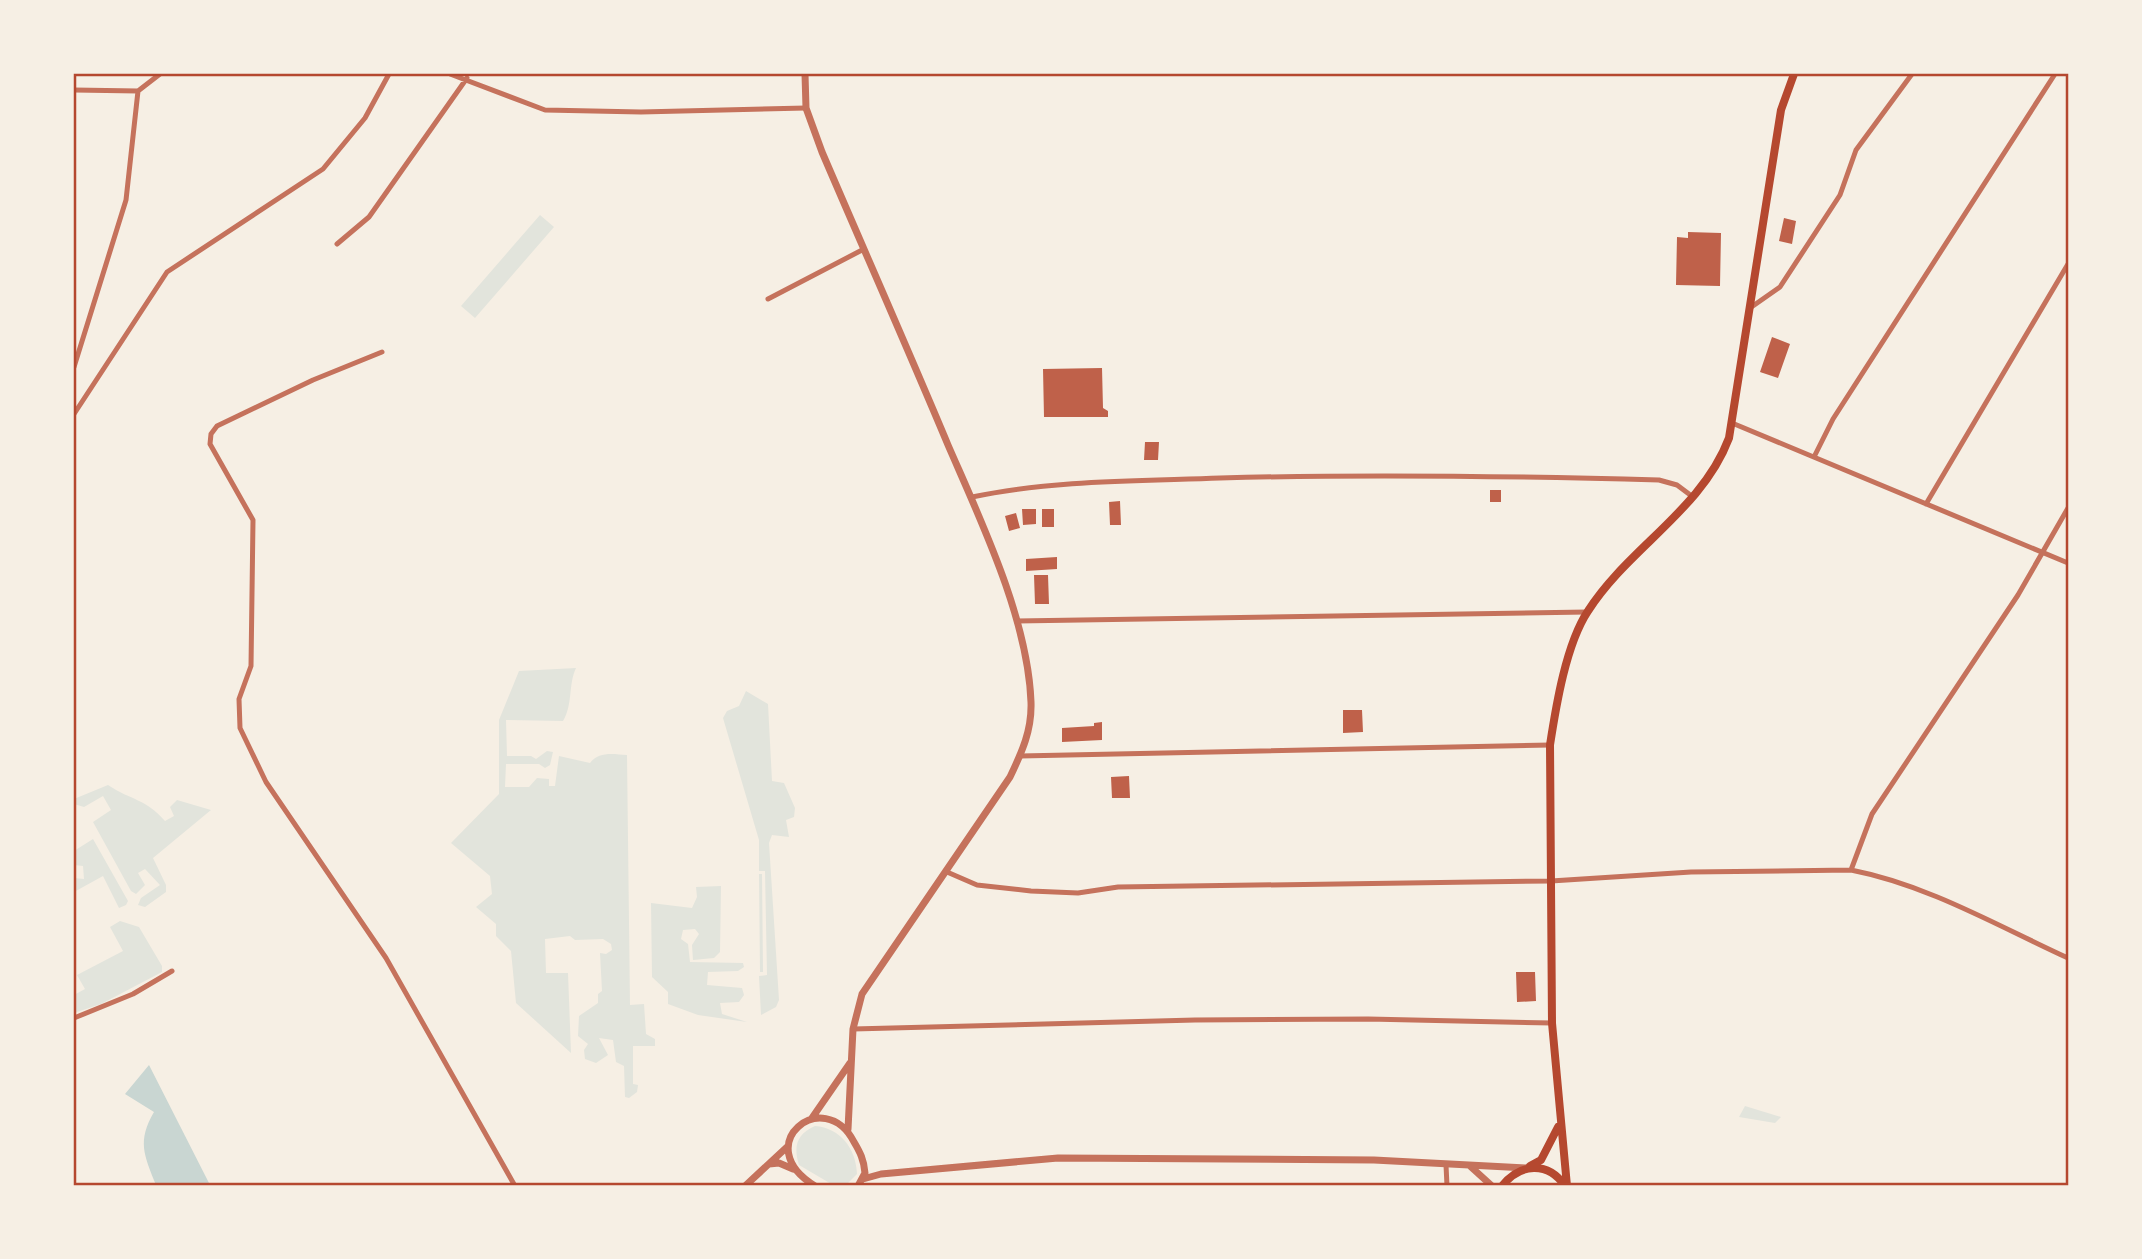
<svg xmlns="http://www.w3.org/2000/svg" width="2142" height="1259" font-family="Raleway,sans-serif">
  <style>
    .green { fill: #e2e4dc }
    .water { fill: #c9d6d2 }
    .building { fill: #bf614a }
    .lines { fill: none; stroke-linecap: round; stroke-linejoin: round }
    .minor { stroke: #c5725c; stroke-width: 5 }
    .tertiary { stroke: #c5725c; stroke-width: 7 }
    .secondary { stroke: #b5482f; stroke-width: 8 }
    .neatline { fill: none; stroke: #b5482f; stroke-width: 2.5 }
  </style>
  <rect width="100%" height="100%" fill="#f6efe4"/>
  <path class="green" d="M540,215L554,227L475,318L461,306Z
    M576,668C568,685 573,705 563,721L506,720L507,756H531L536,759L547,751L553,752L550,765L545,768L539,764H506L505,787H529L537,778L549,779V786H555L559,756L590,763C599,751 613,754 627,755L630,1005L644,1004L646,1034L655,1039V1046H633V1084L638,1085L637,1092L629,1098L625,1097L624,1066L616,1062L613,1040L599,1038L608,1055L596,1063L585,1059L584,1050L588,1044L578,1036L579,1016L598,1003V994L602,991L600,953L606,954L612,950L611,944L603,939L575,940L570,936L545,939L546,973H568L571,1053L516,1003L511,951L496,936V924L476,907L492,894L490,876L451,843L499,794V720L519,671Z
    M746,691L768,704L772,781L784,783L795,808L794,817L786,820L789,837L772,835L769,843L779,1000L776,1007L761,1015L759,976L767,975L765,871H759V840L723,718L727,711L739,706Z
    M108,785C132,801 145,798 165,821L174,816L170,807L177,800L211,810L153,858L166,885V892L145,907L138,905L141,898L160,885L145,869L138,873L145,885L136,894L131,891L93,822L111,810L103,796L84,807L74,804V799Z
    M93,839L128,901L126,905L119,908L103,876L74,892V878L84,879L83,866L74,865V851Z
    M759,874H762L763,972H760Z
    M721,886L720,952L714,958L693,960L692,945L699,934L695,929L683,930L681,939L688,944L690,962L743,963L744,967L738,971L708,972L707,985L742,988L744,995L739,1002L720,1003L722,1014L747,1022L698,1015L668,1004V992L652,977L651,903L692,908L697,897L696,887Z
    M120,921L139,927L162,966V972L101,1004L74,1013V995L85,989L77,975L123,951L110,927Z
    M1745,1106L1781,1117L1775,1123L1739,1117Z
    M815,1126C840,1128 856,1148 857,1174L846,1185H833L799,1165C793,1146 797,1134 815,1126Z"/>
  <path class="water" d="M149,1065L210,1185H156C144,1155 137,1141 154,1112L125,1094Z"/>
  <path class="building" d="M1784,218L1796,221L1792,244L1779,241Z
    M1688,232L1721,233L1720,286L1676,285L1677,237L1688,238Z
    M1772,337L1790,344L1778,378L1760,372Z
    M1102,368L1103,408L1108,411V417H1044L1043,369Z
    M1145,442H1159L1158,460H1144Z
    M1490,490H1501V502H1490Z
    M1120,501L1121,525H1110L1109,502Z
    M1022,509H1036V524L1023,525Z
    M1042,509H1054V527H1042Z
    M1016,513L1020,528L1009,531L1005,516Z
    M1057,557V569L1026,571V559Z
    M1034,575H1048L1049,604H1035Z
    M1343,710H1362L1363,732L1343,733Z
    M1102,722V740L1062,742V728L1094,726V723Z
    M1129,776L1130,798H1112L1111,777Z
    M1516,972H1535L1536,1001L1517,1002Z"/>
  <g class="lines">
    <path class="minor" d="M450,74L545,110L641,112L806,108
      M74,90L138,91L160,74
      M337,244L369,217L467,78
      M768,299L864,249
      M1750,308L1780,287L1840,195L1856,150L1912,74
      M382,352L313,380L217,426L211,434L210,444L253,520L251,666L239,699L240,728L266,782L386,958L515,1186
      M74,367L126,200L138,91
      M74,414L167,272L323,169L365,118L389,74
      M1732,423L2068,563
      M1814,457L1833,419L2055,74
      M972,497C1052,480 1138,481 1220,478C1366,474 1512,476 1659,480L1677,485L1693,497
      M1926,504L2068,264
      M1017,621L1587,612
      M1020,756L1550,745
      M1851,870L1872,814L2018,595L2068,508
      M947,872L977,885L1031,891L1078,893L1118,887L1551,881L1691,872L1851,870C1928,885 1998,926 2068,958
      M74,1018L133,994L172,971
      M853,1029L1195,1020L1368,1019L1552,1023
      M1446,1165L1447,1186"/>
    <path class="tertiary" d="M805,74L806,108L822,152C864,250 907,347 948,445C981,521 1028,619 1031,702C1032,730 1022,752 1010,777L862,994L853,1029L848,1129
      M812,1118L850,1063
      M769,1164L779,1163L793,1169
      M1470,1166L1492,1186
      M863,1179L881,1174L1058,1158L1374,1160L1527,1168
      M745,1186L787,1147
      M815,1186C748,1145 824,1084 854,1142C860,1152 864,1160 865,1173L858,1186"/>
    <path class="secondary" d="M1530,1166L1541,1160L1558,1127
      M1502,1186C1520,1163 1548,1161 1565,1186
      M1567,1186L1552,1023L1550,745C1556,706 1566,644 1588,611C1628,548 1702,510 1729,438L1781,110L1794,74"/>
  </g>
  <rect width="2142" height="1259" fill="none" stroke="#f6efe4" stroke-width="150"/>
  <rect x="75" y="75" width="1992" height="1109" class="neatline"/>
</svg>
